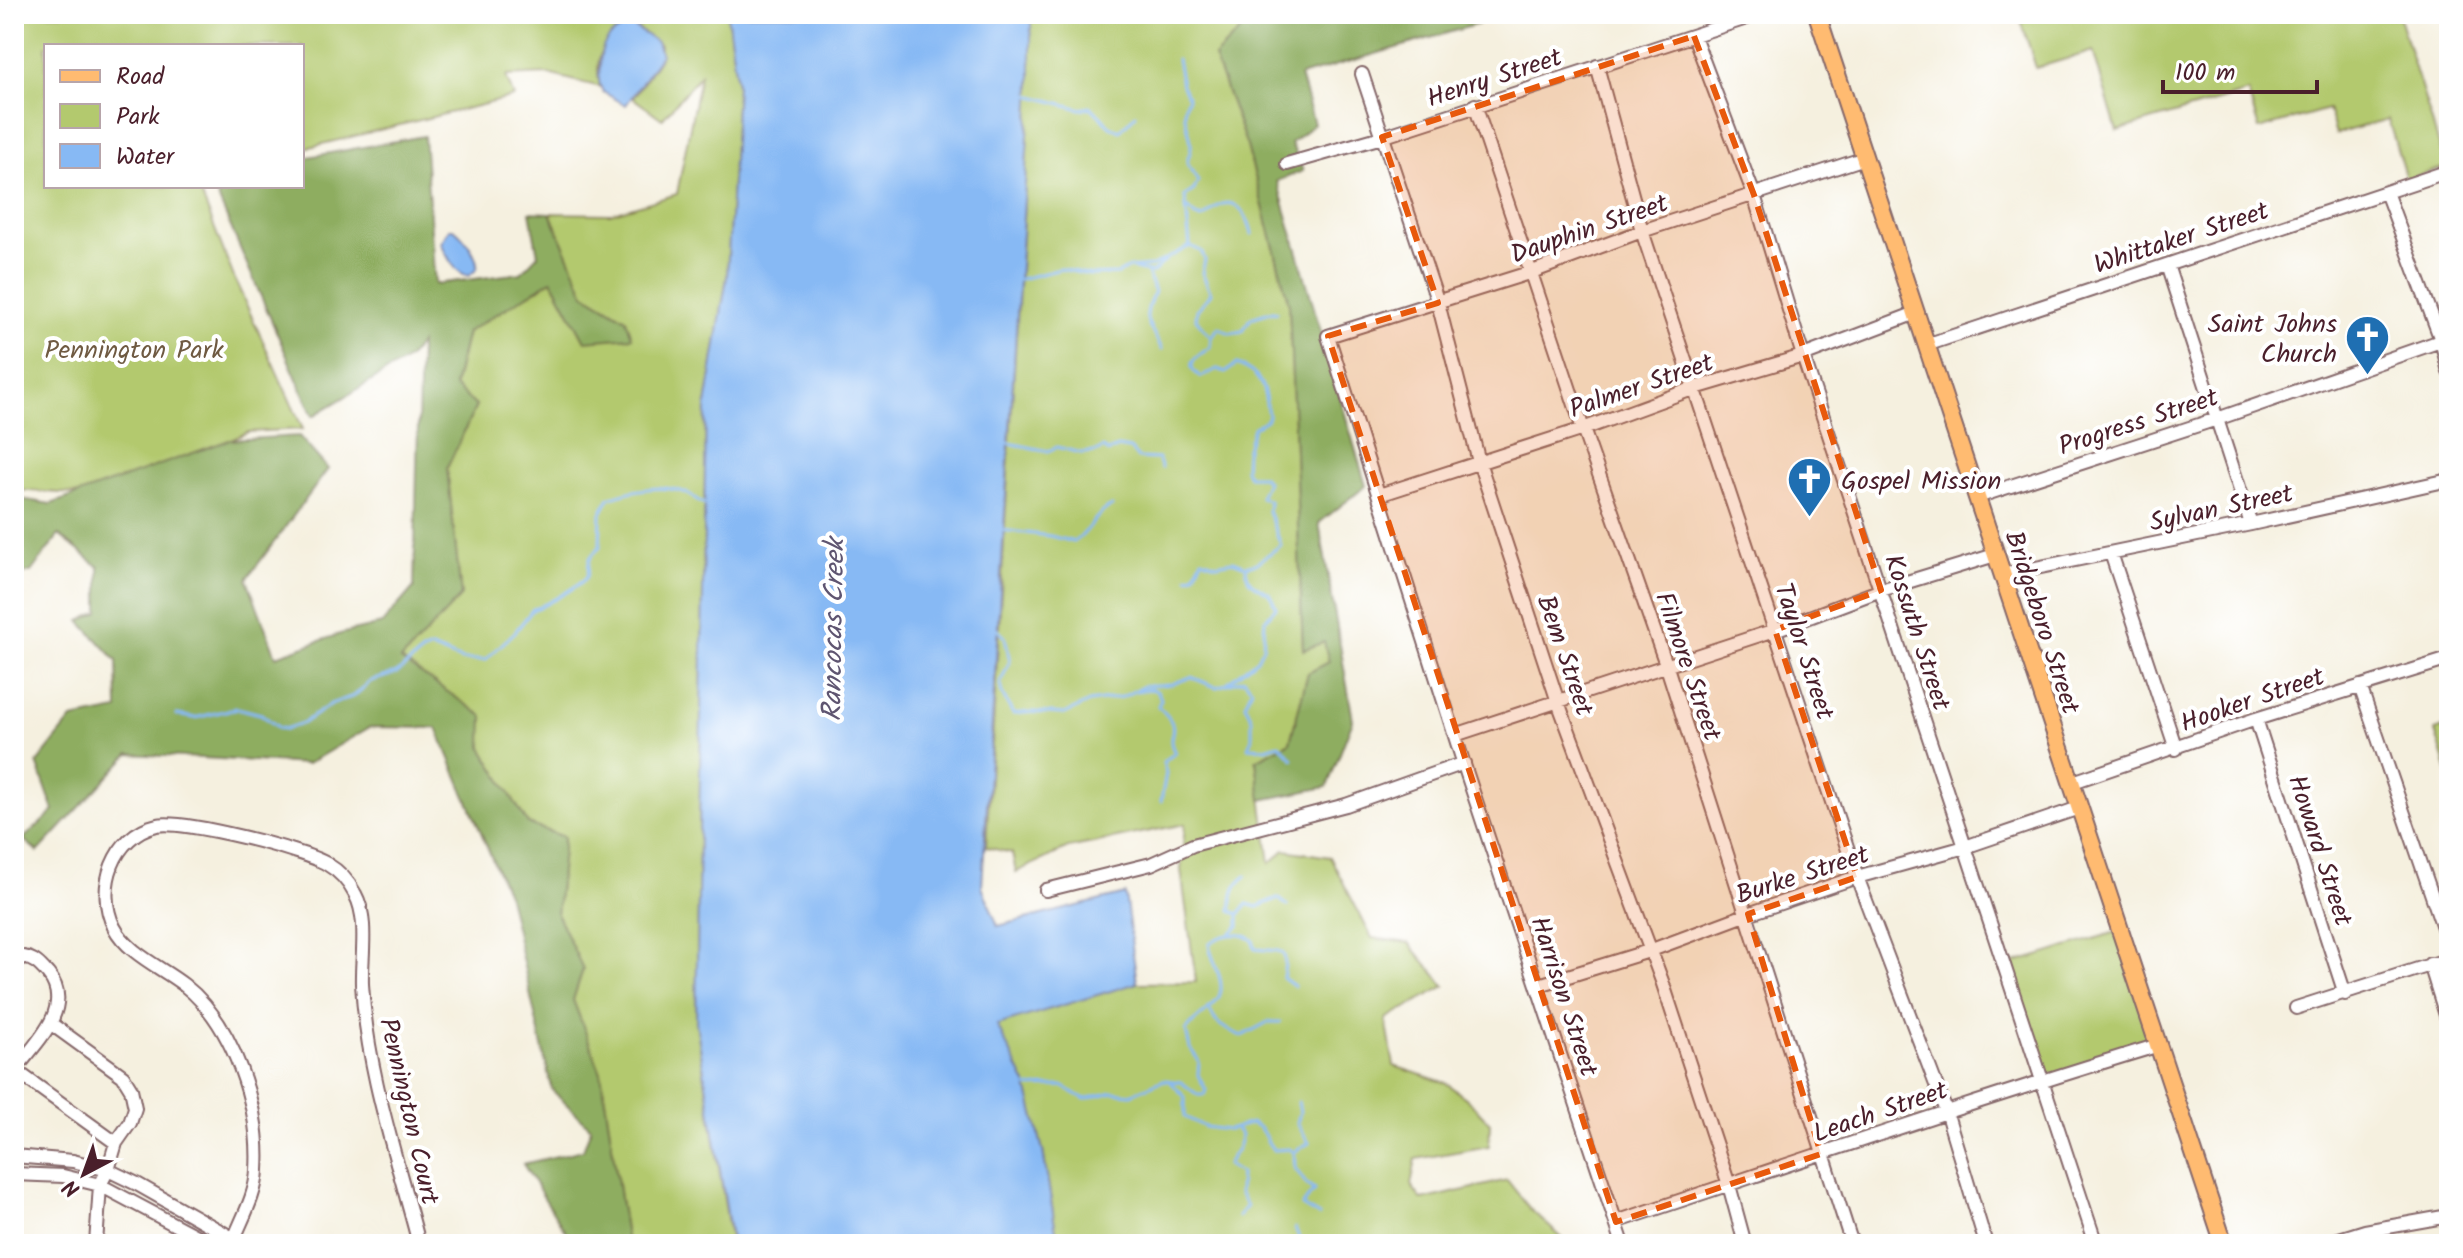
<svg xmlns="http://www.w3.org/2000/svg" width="2463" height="1258" font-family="Kalam,sans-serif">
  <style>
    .green { fill: #b3c96e; stroke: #7e744c; stroke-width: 2 }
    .forest { fill: #8ead61; stroke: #6c6646; stroke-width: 2 }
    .water { fill: #87b9f4; stroke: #686c90; stroke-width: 2 }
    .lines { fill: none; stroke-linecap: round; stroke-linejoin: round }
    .stream { stroke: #87b9f4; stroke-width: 3 }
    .minor-casing { stroke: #86686a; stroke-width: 16 }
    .major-casing { stroke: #86686a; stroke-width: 20 }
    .minor { stroke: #fff; stroke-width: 12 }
    .major { stroke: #ffbb71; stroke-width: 16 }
    .marked { fill: #e8590c; fill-opacity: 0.2; stroke: #e8590c; stroke-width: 6; stroke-dasharray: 16 10; stroke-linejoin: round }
    .labels { text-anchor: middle; stroke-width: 8; stroke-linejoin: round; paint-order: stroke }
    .street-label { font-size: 26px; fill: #4a1f2b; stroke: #fff }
    .poi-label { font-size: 26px; fill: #4a1f2b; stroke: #fff; text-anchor: end }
    .park-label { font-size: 26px; fill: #6f5a42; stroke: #fff }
    .water-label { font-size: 28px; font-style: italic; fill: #5f5571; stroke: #fff }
  </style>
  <rect width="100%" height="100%" fill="#fff"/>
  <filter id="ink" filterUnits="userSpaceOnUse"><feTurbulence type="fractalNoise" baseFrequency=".0125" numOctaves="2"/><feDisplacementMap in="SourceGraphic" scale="16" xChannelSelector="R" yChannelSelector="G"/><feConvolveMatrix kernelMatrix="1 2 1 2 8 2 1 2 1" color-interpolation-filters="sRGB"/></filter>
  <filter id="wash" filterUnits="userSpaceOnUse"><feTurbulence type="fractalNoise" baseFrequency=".006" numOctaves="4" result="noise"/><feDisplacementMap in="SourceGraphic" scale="32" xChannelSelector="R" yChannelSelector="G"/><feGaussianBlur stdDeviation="1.8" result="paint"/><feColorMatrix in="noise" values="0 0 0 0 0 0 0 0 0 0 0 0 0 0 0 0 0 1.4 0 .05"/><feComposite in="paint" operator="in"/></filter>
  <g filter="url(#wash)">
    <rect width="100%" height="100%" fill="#f5f0df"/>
    <path class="green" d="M14,14H727L737,85L727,277L706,405L696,1022L731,1244H627L601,1073L573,1000L583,969L557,915L564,837L528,824L482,748V716L401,660L461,596L447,468L476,406L454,387L467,332L552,280L585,341L626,319L585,294L550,213L610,214L677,194L700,75L662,119L633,98L660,58V45L631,24C604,37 593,58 600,87L548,74L506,76L514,97L302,149V46H46V186H198L235,280L303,429L248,432L186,461L93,495L14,490Z
      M1031,14H1257L1214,57L1247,146L1289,304L1303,649L1324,641L1330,662L1308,673L1290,742L1256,760L1270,863L1285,850L1330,857L1372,938L1409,943L1445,986L1386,1019L1394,1066L1446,1083L1467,1099L1490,1123L1489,1146L1416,1159L1411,1185L1422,1200L1507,1180L1531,1210L1569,1244H1058L1043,1151L1027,1086L996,1025L1137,983L1196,982L1181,870L1185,824L1068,848L1016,872L1012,853L986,847L1031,85Z
      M2033,14H2398L2446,167L2406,179L2388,119L2336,134L2328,109L2259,129L2248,92L2117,131L2093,51L2036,68L2020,17Z
      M2449,726V775L2435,731Z
      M2120,931L2159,1045L2043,1080L2005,966Z"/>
    <path class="forest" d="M1257,14H1487L1478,24L1300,76L1314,124L1291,143L1303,171L1277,181L1366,486L1319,523L1353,720L1327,787L1261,800L1256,760L1290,742L1308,673L1329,662L1324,642L1303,650L1289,304L1247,146L1214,57Z
      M424,136L435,284L521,273L538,255L530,212L550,213L585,294L626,319L632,337L585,341L552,280L467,332L454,386L476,406L447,468L461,596L401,660L483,716L482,748L528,824L564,837L557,915L583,969L573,1000L601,1073L627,1244H573L523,1164L583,1150L591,1128L552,1090L508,896L437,728L370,727L307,764L129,754L38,852L23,839L54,811L37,763L72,719L118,710L117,661L80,621L99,612V567L59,535L31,572L14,577V498L51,504L229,440L299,436L328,469L247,579L276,656L340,634L382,624L414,587L420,344L408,359L313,416L213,186H302V158Z"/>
    <path class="water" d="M727,14H1031V85L982,886L998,926L1125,894L1137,983L997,1025L1027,1086L1043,1151L1058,1244H732L696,1022L706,405L727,277L737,85Z
      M629,24L657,42L661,55L626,105L603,92C597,81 599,77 600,66C600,43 608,35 629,24Z
      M449,229H454C464,237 479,256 477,269L469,276C454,273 447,256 441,243Z"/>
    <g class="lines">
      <path class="stream" d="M1177,59L1182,85L1188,98C1179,113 1190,128 1191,143C1192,151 1188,156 1187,163L1198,181L1194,190L1185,196L1190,246
        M1029,95L1081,109L1091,107L1110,126L1120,131L1136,114
        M1188,208L1195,216L1202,218C1210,214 1215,206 1223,204C1239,199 1250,221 1252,234
        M1190,246L1201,251L1205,260L1202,273L1211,293L1197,310L1196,319L1211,337
        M1135,269L1152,273L1166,260
        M1147,272L1154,291C1141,324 1147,319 1162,349
        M1016,280L1061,269L1091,275L1118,274L1129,268L1153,266L1190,246
        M1009,443L1048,451L1057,447L1081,453L1096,452L1103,448L1109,452L1118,447L1130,449L1138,458L1158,459L1162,468
        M1001,530L1050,536L1074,542C1090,532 1094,514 1112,506
        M1188,577L1194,575L1202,559L1216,564L1233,561L1246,566L1257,563L1281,545L1268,511L1269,501L1260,497L1267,481L1261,476H1249L1245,470L1246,452L1253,428L1266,420L1268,416C1265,390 1263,374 1237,364L1226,372L1217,369L1201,377C1180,363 1200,356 1210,347L1211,337L1219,327L1229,333L1243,331L1251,318L1273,311L1277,312
        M997,629L1005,637L1010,661L1000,684L1002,694L1013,714L1032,712L1065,714L1089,702L1122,697L1144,686L1172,684L1191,677L1216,687L1244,679L1252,689L1245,704L1252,719V738L1248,747L1266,748L1279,744L1293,759
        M1226,684L1257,659L1263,647L1265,620L1276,607L1270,594C1257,585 1246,586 1246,566
        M1133,691L1152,689L1158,692L1161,699L1158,706C1187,733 1162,730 1175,753L1163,762L1166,773L1161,801
        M177,715L195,718L237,708L261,714L279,728L285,729L303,723L331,704L354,696L371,681L397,673L424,651L431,648L462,660H485L515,632L533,609C541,608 583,584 587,576C590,570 587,562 591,557C593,553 597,551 600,547L601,513L609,498C631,490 665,483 688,494C695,497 698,502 705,504
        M1239,914L1231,911C1233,896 1232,886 1246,876
        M1229,935L1239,926V914L1247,904L1257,907L1278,898L1288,906
        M1209,1008C1215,1026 1226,1029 1242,1036L1268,1022H1280
        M1170,1081L1185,1097V1117L1205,1127L1228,1130L1252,1123C1266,1129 1264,1141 1274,1150L1289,1149L1294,1152
        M1023,1087L1062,1086L1085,1099L1113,1092L1131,1094L1164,1080L1181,1082L1198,1095H1204L1206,1090L1198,1075L1199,1061L1190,1048L1186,1031C1194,1017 1222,1006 1221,987C1221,972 1211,959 1209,944C1221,934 1240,931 1253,940L1255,949C1282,952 1289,945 1283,978L1294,986
        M1298,1102L1300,1112L1297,1123L1309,1143L1294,1152L1295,1168L1307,1185L1314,1190L1302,1206L1319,1216
        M1235,1128L1241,1135C1240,1149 1233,1153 1227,1165L1240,1173L1239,1193L1247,1206L1238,1217
        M1295,1228L1302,1244"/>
    </g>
  </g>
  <g filter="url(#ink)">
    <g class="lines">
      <defs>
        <path id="minor" d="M1694,36L1754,195L1803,356L2096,1244
          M1597,66L1642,231L1857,877L1946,1111L1986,1244
          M1362,74L1438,303L1479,462L1558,702L1662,981L1729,1185L1745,1244
          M1475,105L1583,429L1667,667L1852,1244
          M1287,164L1382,137L1759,14
          M2386,192L2441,340L2449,372
          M2167,265L2251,524
          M1926,345L2449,171
          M1379,495L1583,429L1695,388L1803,356L1916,313
          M1977,497L2217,419L2449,338
          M2111,553L2176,749
          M2002,575L2251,524L2449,480
          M2360,686L2449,945
          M2256,719L2345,994
          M1455,735L1775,630L1881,590L1995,555
          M2070,783L2256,719L2449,659
          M1046,890L1151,864L1193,845L1346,805L1464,763
          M2430,964L2449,1025
          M14,966L23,957C35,959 40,965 48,974C76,1007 34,1045 14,1071
          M1539,985L1649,951L1748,914L1857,877L1965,847L2079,808
          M2296,1008L2449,959
          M50,1023L123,1076L131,1089L135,1108L130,1123L116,1143L108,1170L100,1185L96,1244
          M15,1070L116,1143
          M14,1156L73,1161L108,1170L137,1184L243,1244
          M14,1174L63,1176L100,1185L211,1244
          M1616,1222C1797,1162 1977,1100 2159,1045
          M2365,1231L2385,1244
          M232,1244C241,1220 256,1196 257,1170C261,1108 233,1023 184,985C161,967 128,954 114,927C95,889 113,835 157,825C181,819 304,850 327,864C339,871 349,882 355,894C369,919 361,957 362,984C367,1073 397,1158 419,1244
          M1623,1244L1467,774L1328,336L1532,272L1642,231L1865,158
          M2323,1244L2365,1231L2449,1216"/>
        <path id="major" d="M1817,14L2224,1244"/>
      </defs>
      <use href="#minor" class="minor-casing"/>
      <use href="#major" class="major-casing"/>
      <use href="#minor" class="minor"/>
      <use href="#major" class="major"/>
    </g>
  </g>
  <path class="marked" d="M1694,36L1754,195L1881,590L1775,630L1857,877L1748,914L1821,1154L1616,1222L1328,336L1438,303L1382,137Z"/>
  <defs>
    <symbol id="church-pin" viewBox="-11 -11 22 30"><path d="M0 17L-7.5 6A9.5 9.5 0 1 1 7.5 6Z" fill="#1f6fb2" stroke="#fff"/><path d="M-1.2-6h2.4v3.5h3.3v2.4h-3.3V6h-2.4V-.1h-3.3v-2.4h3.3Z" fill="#fff"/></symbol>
  </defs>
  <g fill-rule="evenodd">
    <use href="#church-pin" x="2342" y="312" width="51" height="69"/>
    <use href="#church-pin" x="1784" y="454" width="51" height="69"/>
  </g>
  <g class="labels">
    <g class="street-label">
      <text transform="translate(1494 77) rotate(-18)" y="9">Henry Street</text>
      <text transform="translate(1589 228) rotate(-19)" y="9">Dauphin Street</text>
      <text transform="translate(2181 237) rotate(-18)" y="9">Whittaker Street</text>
      <text transform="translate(1641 385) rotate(-19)" y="9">Palmer Street</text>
      <text transform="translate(2138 421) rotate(-18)" y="9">Progress Street</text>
      <text transform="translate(2221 507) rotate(-12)" y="9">Sylvan Street</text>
      <text transform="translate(2043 622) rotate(72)" y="9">Bridgeboro Street</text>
      <text transform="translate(1918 632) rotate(72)" y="9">Kossuth Street</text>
      <text transform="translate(1805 651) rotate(72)" y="9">Taylor Street</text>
      <text transform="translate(1566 655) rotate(71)" y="9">Bem Street</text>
      <text transform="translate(1689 666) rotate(71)" y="9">Filmore Street</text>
      <text transform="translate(2252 699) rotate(-19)" y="9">Hooker Street</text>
      <text transform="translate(2321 850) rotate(72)" y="9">Howard Street</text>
      <text transform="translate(1802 874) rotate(-18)" y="9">Burke Street</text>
      <text transform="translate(1565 996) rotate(72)" y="9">Harrison Street</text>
      <text transform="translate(410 1111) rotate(77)" y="9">Pennington Court</text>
      <text transform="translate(1880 1111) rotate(-19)" y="9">Leach Street</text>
    </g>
    <g class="poi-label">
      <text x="2337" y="332">Saint Johns<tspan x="2337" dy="30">Church</tspan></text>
      <text x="1841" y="489" text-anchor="start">Gospel Mission</text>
    </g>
    <g class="park-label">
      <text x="134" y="358">Pennington Park</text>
    </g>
    <g class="water-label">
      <text transform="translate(832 630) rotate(-89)" y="10">Rancocas Creek</text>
    </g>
  </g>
  <rect width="2463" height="1258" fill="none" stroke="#fff" stroke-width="48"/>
  <rect x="44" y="44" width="260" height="144" fill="#ffffff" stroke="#b7a5aa" stroke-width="2"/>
  <rect x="60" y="70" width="40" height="12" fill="#ffbb71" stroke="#b7a5aa" stroke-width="2"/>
  <text x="116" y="84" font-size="24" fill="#4a1f2b">Road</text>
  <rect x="60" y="104" width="40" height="24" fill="#b3c96e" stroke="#b7a5aa" stroke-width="2"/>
  <text x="116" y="124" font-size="24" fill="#4a1f2b">Park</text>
  <rect x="60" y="144" width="40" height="24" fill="#87b9f4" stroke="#b7a5aa" stroke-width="2"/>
  <text x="116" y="164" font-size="24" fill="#4a1f2b">Water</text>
  <g transform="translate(84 1174) rotate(221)" stroke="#ffffff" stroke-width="6" paint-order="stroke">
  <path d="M0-6L14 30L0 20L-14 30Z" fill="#4a1f2b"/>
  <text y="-12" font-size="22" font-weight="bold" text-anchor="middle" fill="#4a1f2b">N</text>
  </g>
  <path d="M2163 80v12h154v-12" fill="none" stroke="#4a1f2b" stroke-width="4"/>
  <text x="2175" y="80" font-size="24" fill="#4a1f2b" stroke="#ffffff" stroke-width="6" paint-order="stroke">100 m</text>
</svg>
